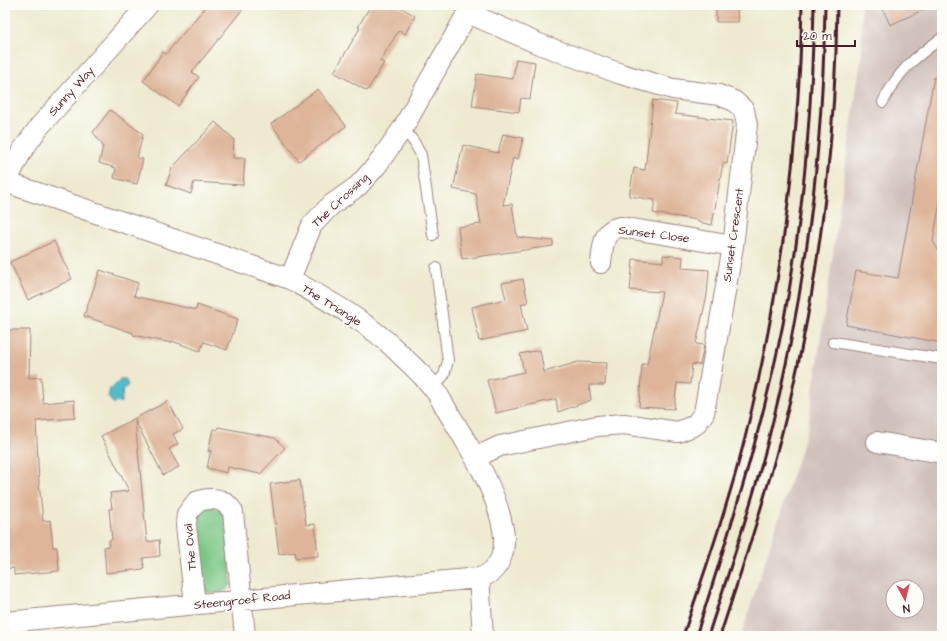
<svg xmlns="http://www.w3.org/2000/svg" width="947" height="641" font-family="'Architects Daughter',sans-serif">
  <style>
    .industrial { fill: #d0c0bb; fill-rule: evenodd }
    .green { fill: #7ac685; stroke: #627258 }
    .water { fill: #51bdcc; stroke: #4e6e7c }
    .building { fill: #deb59a }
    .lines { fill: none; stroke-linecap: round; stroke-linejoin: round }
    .service-casing { stroke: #9c847e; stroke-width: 12 }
    .minor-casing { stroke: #9c847e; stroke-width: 22 }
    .service { stroke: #fff; stroke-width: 10 }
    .minor { stroke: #fff; stroke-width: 20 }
    .rail { stroke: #4a1f2b; stroke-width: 3 }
    .labels { text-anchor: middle; stroke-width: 4; stroke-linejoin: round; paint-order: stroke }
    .street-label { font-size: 12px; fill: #4a1f2b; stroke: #fdfcf7 }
  </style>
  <rect width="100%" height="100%" fill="#fdfcf7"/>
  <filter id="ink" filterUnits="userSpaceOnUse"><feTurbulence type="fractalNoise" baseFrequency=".025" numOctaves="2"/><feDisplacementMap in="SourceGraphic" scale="8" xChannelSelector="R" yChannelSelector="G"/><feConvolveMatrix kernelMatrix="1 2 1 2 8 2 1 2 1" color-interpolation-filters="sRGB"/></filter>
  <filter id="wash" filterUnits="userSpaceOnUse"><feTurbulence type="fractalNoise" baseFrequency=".012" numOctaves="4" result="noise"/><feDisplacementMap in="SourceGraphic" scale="16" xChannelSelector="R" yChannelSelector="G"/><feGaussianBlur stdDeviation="0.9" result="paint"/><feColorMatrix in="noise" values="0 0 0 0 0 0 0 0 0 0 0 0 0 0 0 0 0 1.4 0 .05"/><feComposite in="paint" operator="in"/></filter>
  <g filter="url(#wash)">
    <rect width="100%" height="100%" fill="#eeead0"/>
    <path class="industrial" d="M861,5H942V636H741L808,427L862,52ZM893,587H917V611H893Z"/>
    <path class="green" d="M211,505L226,515L231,585C223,595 211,596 201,588L194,513Z"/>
    <path class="water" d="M120,379H125L128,385L123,391L121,402L113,403L108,397L110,389Z"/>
    <g id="blocks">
      <path class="building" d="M207,5H246L192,72L199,77L178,106L143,81L163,52L166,54Z
        M371,5H397L415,16L405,34L399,30L380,61L384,63L367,91L334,72L360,28L358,27Z
        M716,5H737L738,22H716Z
        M881,5H934L890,25Z
        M516,59L535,62L530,99L521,98L519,112L472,106L477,74L513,79Z
        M934,77H942V191L933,241L942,257V343L846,325L856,271L898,278Z
        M318,89L346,126L299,161L271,124Z
        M653,100L677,103L675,114L733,121L727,164L723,163L712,225L698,222V220L653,213L655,200L629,196L634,168L645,170Z
        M110,110L143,134L137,158L143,159L137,184L114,178L116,168L99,163L103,146L93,132Z
        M215,122L234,139L233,158H245L243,185L194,182L191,194L166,185L172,168Z
        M503,134L523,138L518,159L513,158L503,205L512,204L517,237L553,241V246L462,259L458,227L481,224L476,194L453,189L463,145L498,153Z
        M54,241L72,279L28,300L10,262Z
        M663,255L683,257L682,268L709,270L707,295L696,344L704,345L700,365L692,364L690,384L677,383L674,409L639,407L642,364H647L662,292L630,290L633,259L663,262Z
        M100,270L138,283L134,296L196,310L197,305L238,319L227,350L204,342L200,351L172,341L171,343L133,335V333L84,316Z
        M523,279L528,302L521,304L527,331L479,341L472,307L506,299L502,283Z
        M5,330H30L29,378L41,377L43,403L74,400L75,418L36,421L39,483L43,521L50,520L53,547H57L59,571L14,575V568L5,569Z
        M540,350L544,372L578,362L607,363L605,385H589L591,400L558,412L556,399L496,413L487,380L524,372L520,354Z
        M168,401L183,429L173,434L178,444L169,449L179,467L163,475L135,420L147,542L159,540L160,556L143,558L144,569L106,573L104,547L109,546V540H112L109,509H112L110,493L129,491L101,436Z
        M218,427L275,438L285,448L260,474L228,467L227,473L207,468L211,450L208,452L213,429L217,430Z
        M300,480L306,525L315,524L318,556L296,558L295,552L279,554L270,484Z"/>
    </g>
  </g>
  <g filter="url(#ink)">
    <use href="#blocks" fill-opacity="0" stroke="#9c847e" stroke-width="1"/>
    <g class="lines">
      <defs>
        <path id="service" d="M883,102C898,71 915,57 942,38
          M403,128L414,142L421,155L433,235
          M833,342L942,359
          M433,388L444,375L448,361L436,268"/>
        <path id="minor" d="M468,13L539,44L621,74L673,89L719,95L734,101L744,110L747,125L733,246L704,413L695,425L678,432L624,424L597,426L500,446L476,457
          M5,182L290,279C327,300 365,320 396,350C408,362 423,375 434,389C441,398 446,410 453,420C473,453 496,490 503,529C507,550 500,572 479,578L5,622
          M5,184L22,151L39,127L148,5
          M601,263C603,248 602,229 621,227L733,246
          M290,279L312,225L331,205L358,186L377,165L403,128L472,5
          M877,442L942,453
          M479,578L483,636
          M195,604L186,525L187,514L196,502C211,497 224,497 233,512L245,636"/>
      </defs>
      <use href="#service" class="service-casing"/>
      <use href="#minor" class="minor-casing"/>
      <use href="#service" class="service"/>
      <use href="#minor" class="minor"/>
      <path class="rail" d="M683,636C705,570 728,505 745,438C780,296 799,151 802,5
        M696,636C729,533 762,430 783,324C803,220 812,111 814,5
        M708,636C729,571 751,507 768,441C805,299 823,151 825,5
        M720,636C747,554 774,472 793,387C821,266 836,129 837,5"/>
    </g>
  </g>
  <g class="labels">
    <g class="street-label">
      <text transform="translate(71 91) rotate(-48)" y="4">Sunny Way</text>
      <text transform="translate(340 200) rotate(-43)" y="4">The Crossing</text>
      <text transform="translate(654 234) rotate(7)" y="4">Sunset Close</text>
      <text transform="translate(733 235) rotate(-82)" y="4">Sunset Crescent</text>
      <text transform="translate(332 305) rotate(32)" y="4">The Triangle</text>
      <text transform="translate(190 547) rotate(-95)" y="4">The Oval</text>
      <text transform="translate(242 600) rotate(-6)" y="4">Steengroef Road</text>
    </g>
  </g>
  <rect width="947" height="641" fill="none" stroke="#fdfcf7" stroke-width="20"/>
  <g transform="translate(905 599) rotate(172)"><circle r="19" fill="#fdfcf7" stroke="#b5a4a5"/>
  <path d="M0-3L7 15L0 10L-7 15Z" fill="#d1495b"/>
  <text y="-6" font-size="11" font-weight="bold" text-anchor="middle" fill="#4a1f2b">N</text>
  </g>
  <path d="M797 40v6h58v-6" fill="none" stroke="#4a1f2b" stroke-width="2"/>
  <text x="803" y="40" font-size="12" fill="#4a1f2b" stroke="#fdfcf7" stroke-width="3" paint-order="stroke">20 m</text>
</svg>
